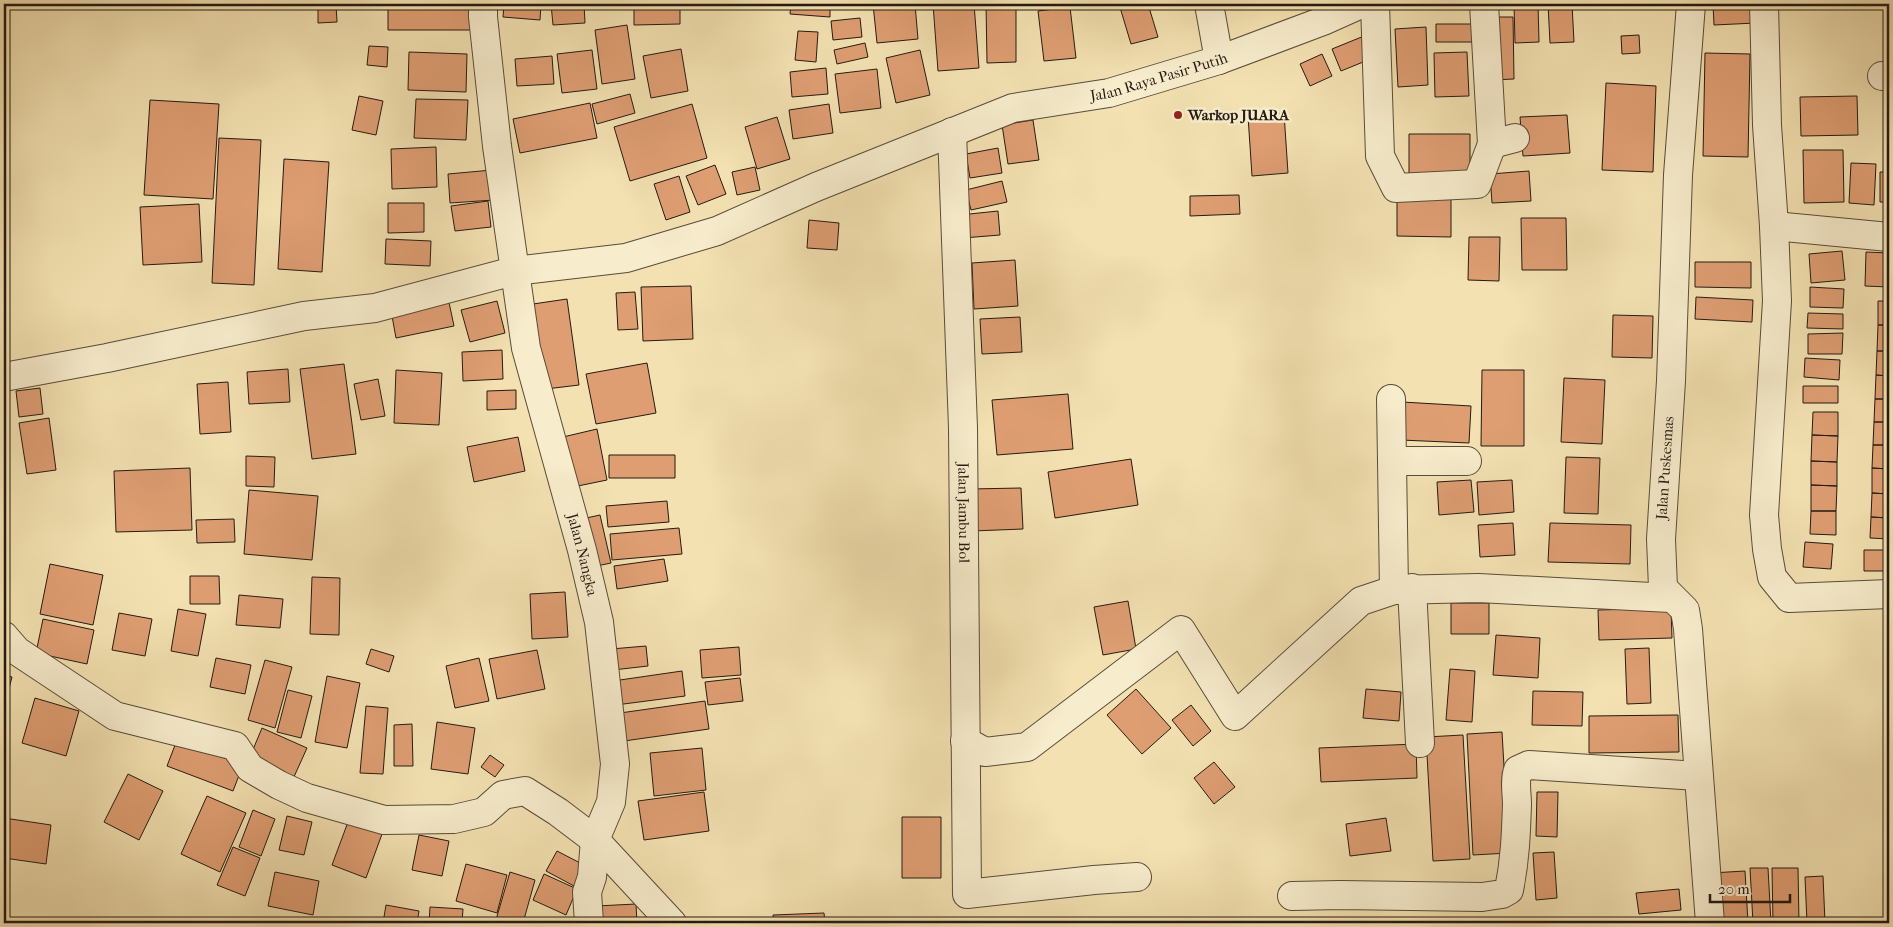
<svg xmlns="http://www.w3.org/2000/svg" width="1893" height="927" font-family="'IM FELL French Canon',serif">
  <style>
    .building { fill: #de9e72; stroke: #251a13 }
    .lines { fill: none; stroke-linecap: round; stroke-linejoin: round }
    .minor-casing { stroke: #584c3a; stroke-width: 30 }
    .minor { stroke: #f7eccc; stroke-width: 28 }
    .poi-dot { fill: #8f2418; stroke: #f7eccc; stroke-width: 2 }
    .labels { text-anchor: middle; stroke-width: 5; stroke-linejoin: round; paint-order: stroke }
    .street-label { font-size: 15px; fill: #251a13; stroke: #f7eccc }
    .poi-label { font-size: 15px; font-weight: bold; fill: #251a13; stroke: #f7eccc; text-anchor: start }
  </style>
  <rect width="100%" height="100%" fill="#f3e1b1"/>
  <filter id="stains"><feTurbulence type="fractalNoise" baseFrequency=".004" numOctaves="4"/><feColorMatrix values="0 0 0 0 .2 0 0 0 0 .09 0 0 0 0 .02 0 0 0 .5 -.17"/></filter>
  <radialGradient id="worn" r=".72"><stop offset=".6" stop-color="#630" stop-opacity="0"/><stop offset="1" stop-color="#630" stop-opacity=".3"/></radialGradient>
  <path class="building" d="M318,4H336L337,22L318,23Z
    M388,4H471V30H388Z
    M504,4H541L540,20L503,17Z
    M551,4H584L585,23L553,25Z
    M588,4H622V7L588,9Z
    M634,4H680V24L634,25Z
    M791,4H830V17L790,14Z
    M873,4H915L918,39L877,43Z
    M933,4H974L979,68L938,71Z
    M986,4H1016V62L987,63Z
    M1119,4H1148L1158,37L1131,44Z
    M1514,4H1538L1539,42L1515,43Z
    M1548,4H1572L1574,42L1550,43Z
    M1713,4H1755L1756,23L1714,25Z
    M1070,7L1076,58L1044,61L1038,11Z
    M1491,17H1513L1514,79L1491,80Z
    M860,18L862,37L833,40L831,21Z
    M1436,24H1473V42H1436Z
    M627,25L635,79L602,84L595,30Z
    M1426,27L1428,85L1398,87L1395,29Z
    M798,31L818,32L816,62L795,60Z
    M1639,35L1640,53L1622,54L1621,36Z
    M1364,36L1373,58L1341,71L1332,49Z
    M865,43L868,57L837,64L834,50Z
    M369,46L388,47L387,67L367,65Z
    M681,49L688,91L651,98L643,56Z
    M592,50L597,89L562,93L557,54Z
    M920,50L930,95L896,103L886,58Z
    M409,52L467,54L466,92L408,90Z
    M1467,52L1469,96L1435,97L1434,53Z
    M1705,53L1750,54L1748,157L1703,156Z
    M1322,54L1332,76L1310,86L1300,64Z
    M552,56L554,84L517,86L515,59Z
    M826,68L828,94L792,97L790,72Z
    M877,69L881,108L840,113L835,74Z
    M1606,83L1656,86L1653,172L1602,170Z
    M630,94L635,113L597,124L592,104Z
    M359,96L383,101L376,135L352,130Z
    M1857,96L1858,135L1801,136L1800,97Z
    M416,99L468,100L466,140L414,138Z
    M150,100L219,104L213,199L144,195Z
    M590,103L597,138L520,153L513,119Z
    M692,104L707,158L630,181L614,127Z
    M829,104L833,133L793,139L789,110Z
    M1284,113L1288,173L1252,176L1248,116Z
    M1567,115L1570,153L1523,156L1520,117Z
    M777,117L790,159L757,169L745,127Z
    M1033,120L1039,160L1008,164L1002,125Z
    M1409,134H1470V177H1409Z
    M219,138L261,140L254,285L212,283Z
    M436,147L437,187L392,189L391,149Z
    M998,148L1002,173L970,178L966,154Z
    M1803,150H1843L1844,202L1804,203Z
    M284,159L329,162L322,272L278,269Z
    M1851,163L1876,164L1874,205L1849,203Z
    M715,165L726,194L698,205L686,176Z
    M755,167L760,190L737,195L732,172Z
    M492,170L494,200L450,203L448,174Z
    M1529,171L1531,201L1492,203L1490,174Z
    M1880,172H1889V202H1880Z
    M679,176L690,212L666,220L654,184Z
    M1002,181L1007,202L971,210L966,190Z
    M1239,195L1240,214L1190,216V196Z
    M1397,198L1451,199V237L1397,236Z
    M488,201L491,227L455,231L451,206Z
    M388,203H424V232L388,233Z
    M199,204L202,262L143,265L140,207Z
    M998,211L1000,235L963,238L960,215Z
    M1521,218H1566L1567,270H1522Z
    M809,220L839,223L837,250L807,248Z
    M1469,237H1500L1499,281L1468,280Z
    M386,239L431,241L430,266L385,264Z
    M1842,251L1845,280L1811,283L1809,254Z
    M1866,252L1889,253V287L1865,286Z
    M1015,260L1018,306L974,309L972,263Z
    M1695,262H1751V288L1695,287Z
    M691,286L693,339L643,341L641,287Z
    M1810,287L1844,289L1843,308L1810,307Z
    M635,292L638,329L618,330L616,293Z
    M447,293L454,326L396,338L390,305Z
    M1696,297L1753,300L1752,322L1695,319Z
    M567,299L579,385L546,389L533,304Z
    M497,301L505,333L470,342L461,310Z
    M1878,301H1889V325H1878Z
    M1808,313L1843,314V329L1807,328Z
    M1613,315L1653,316L1652,358L1612,357Z
    M1020,317L1022,352L982,354L980,319Z
    M1878,325H1889V351H1877Z
    M1843,333L1842,354H1808V334Z
    M502,350L503,379L463,381L462,352Z
    M1877,351H1889V376L1876,375Z
    M1805,358L1840,360L1839,380L1804,377Z
    M647,363L656,413L596,424L586,374Z
    M344,364L356,454L312,459L300,369Z
    M288,369L290,402L249,404L247,372Z
    M396,370L442,373L439,425L394,423Z
    M1482,370H1524V446H1481Z
    M1876,375L1889,376V399H1875Z
    M1564,378L1605,380L1602,444L1561,442Z
    M378,379L385,416L361,420L354,384Z
    M228,382L231,432L200,434L197,384Z
    M1803,386H1838V403H1803Z
    M40,388L43,414L19,417L16,391Z
    M516,390V409L487,410V391Z
    M1068,394L1073,449L997,455L992,400Z
    M1875,399H1889V422H1874Z
    M1402,402L1471,406L1469,443L1401,440Z
    M1813,412H1838V436L1812,435Z
    M49,418L56,470L27,474L19,423Z
    M1874,422H1889V445H1873Z
    M597,429L607,480L573,487L563,437Z
    M1812,435L1838,436L1837,462L1811,461Z
    M518,437L525,471L474,482L467,447Z
    M1873,445H1889V469L1872,468Z
    M609,455H675V478H609Z
    M246,456L275,457L274,487L246,486Z
    M1566,457L1600,458L1598,514L1564,513Z
    M1131,459L1138,505L1055,518L1048,472Z
    M1811,461L1837,462V486L1811,485Z
    M190,468L192,530L116,532L114,471Z
    M1872,468L1889,469V494L1872,493Z
    M1471,480L1474,512L1439,515L1437,482Z
    M1512,480L1514,512L1479,515L1477,482Z
    M1811,485L1837,486L1836,511H1811Z
    M1021,488L1023,529L972,531L970,489Z
    M249,490L318,496L312,560L244,554Z
    M1872,493L1889,494V518L1871,517Z
    M667,501L669,522L608,527L606,506Z
    M1811,511H1836V535L1810,534Z
    M600,515L611,563L587,568L577,520Z
    M1871,517L1889,518V539L1870,538Z
    M234,519L235,542L197,543L196,520Z
    M1513,523L1515,555L1480,557L1478,525Z
    M1550,523L1631,525L1630,564L1548,562Z
    M679,528L682,554L612,560L610,534Z
    M1805,542L1833,544L1831,569L1803,567Z
    M1864,550H1889V571H1864Z
    M664,559L668,581L617,589L614,566Z
    M50,564L103,575L93,625L40,614Z
    M190,576H219L220,604H190Z
    M312,577L340,578L339,635L310,634Z
    M565,592L568,637L532,639L530,594Z
    M239,595L283,599L280,628L236,625Z
    M1128,601L1136,649L1103,655L1094,607Z
    M1451,603H1489V634H1451Z
    M1671,608L1672,638L1599,640L1598,610Z
    M178,609L206,614L198,656L171,651Z
    M119,613L152,619L145,656L112,650Z
    M43,619L94,630L87,664L36,653Z
    M1496,635L1540,638L1538,678L1493,675Z
    M646,646L648,666L613,670L611,649Z
    M739,647L741,675L702,678L700,650Z
    M1649,648L1651,703L1627,704L1625,649Z
    M371,649L394,656L389,672L366,664Z
    M537,650L545,689L497,699L489,659Z
    M216,658L251,665L245,694L210,687Z
    M479,658L489,701L455,708L446,666Z
    M265,660L292,667L275,728L248,720Z
    M1450,669L1475,671L1472,722L1446,720Z
    M682,671L685,696L616,705L613,681Z
    M4,675L12,677L4,708Z
    M327,676L360,683L347,748L315,742Z
    M740,678L743,701L708,705L705,682Z
    M1136,689L1171,728L1142,754L1107,715Z
    M1366,689L1401,692L1399,721L1363,718Z
    M288,690L312,696L301,738L277,732Z
    M1533,691L1583,692L1582,726L1532,725Z
    M35,698L79,711L66,756L22,743Z
    M705,701L709,729L624,741L620,713Z
    M1191,705L1211,731L1193,746L1172,720Z
    M366,706L388,708L383,774L360,773Z
    M1678,715L1679,752L1589,753V716Z
    M437,722L475,728L468,774L431,769Z
    M412,724L413,766H394V725Z
    M262,728L307,748L293,779L249,759Z
    M1502,732L1509,853L1473,855L1467,734Z
    M1463,735L1470,859L1433,861L1426,737Z
    M177,740L243,765L233,791L167,766Z
    M1416,744L1417,778L1321,782L1319,748Z
    M702,748L706,790L654,796L650,753Z
    M490,755L504,765L495,777L481,767Z
    M1214,762L1235,787L1214,804L1194,778Z
    M128,774L163,791L139,840L104,822Z
    M704,792L709,831L644,840L638,801Z
    M1537,792H1558L1557,837L1536,836Z
    M207,796L246,813L220,872L181,854Z
    M253,810L275,819L261,856L239,847Z
    M287,816L312,822L304,855L279,850Z
    M902,817H941V878H902Z
    M4,818L51,825L46,864L4,858Z
    M1386,818L1391,851L1350,856L1346,824Z
    M348,822L382,834L366,878L332,865Z
    M419,835L449,841L442,876L412,870Z
    M233,847L260,858L245,896L217,885Z
    M557,851L586,866L574,886L546,871Z
    M1554,852L1557,898L1536,900L1533,853Z
    M466,864L507,875L497,913L456,901Z
    M1750,868H1768L1771,923H1753Z
    M1772,868H1798L1799,923H1773Z
    M1745,871L1748,923H1715L1711,873Z
    M275,872L319,881L313,915L268,906Z
    M510,872L535,880L523,923H495Z
    M544,874L577,889L566,915L533,900Z
    M1823,876L1825,923H1807L1805,877Z
    M1679,889L1681,910L1639,914L1636,893Z
    M636,904L637,923H597L596,906Z
    M386,905L419,911L417,923H383Z
    M430,907L463,909L462,923H429Z
    M824,913L825,923H774L773,915Z"/>
  <g class="lines">
    <defs>
      <g id="minor">
        <path id="s1" d="M483,4V17L497,146L526,348L582,550L599,622L615,764L611,802L595,840L592,877L587,892L589,923"/>
        <path d="M1209,4L1219,60"/>
        <path d="M1375,4L1380,156L1396,188L1477,184L1492,144"/>
        <path d="M1484,4L1492,144L1515,138"/>
        <path d="M1691,4L1678,175L1671,381L1661,539L1663,588L1685,610L1688,629L1710,923"/>
        <path d="M1764,4L1767,125L1774,226L1777,301L1764,515L1767,549L1772,577L1789,598L1889,594"/>
        <path d="M1882,76H1889"/>
        <path id="s2" d="M952,132L963,428L967,894L1094,880L1137,877"/>
        <path d="M1774,226L1889,237"/>
        <path id="s3" d="M4,377L107,358L304,316L375,308L514,271L626,258L717,231L816,187L1013,108L1109,93L1219,60L1323,21L1361,4"/>
        <path d="M1391,399L1392,461H1467"/>
        <path d="M1392,461L1394,590"/>
        <path d="M1412,588L1420,743"/>
        <path d="M4,636L17,651L115,716L235,746L250,768L279,785L307,798L384,820L454,819L484,812L503,795L525,791L558,812L595,840L672,923"/>
        <path d="M965,741L985,752L1027,747L1181,630L1235,716L1361,601L1394,590L1478,588L1671,598"/>
        <path d="M1292,896L1340,895L1482,897L1502,894L1509,890C1515,860 1516,835 1517,804C1517,793 1514,781 1518,770L1529,765L1698,776"/>
      </g>
    </defs>
    <use href="#minor" class="minor-casing"/>
    <use href="#minor" class="minor"/>
  </g>
  <circle class="poi-dot" cx="1178" cy="115" r="5"/>
  <g class="labels">
    <g class="street-label">
      <text dy="5" stroke="none"><textPath href="#s3" startOffset="1199">Jalan Raya Pasir Putih</textPath></text>
      <text transform="translate(1665 468) rotate(-86)" y="5">Jalan Puskesmas</text>
      <text dy="5" stroke="none"><textPath href="#s2" startOffset="381">Jalan Jambu Bol</textPath></text>
      <text dy="5" stroke="none"><textPath href="#s1" startOffset="561">Jalan Nangka</textPath></text>
    </g>
    <g class="poi-label">
      <text x="1188" y="120">Warkop JUARA</text>
    </g>
  </g>
  <rect width="1893" height="927" fill="none" stroke="#f3e1b1" stroke-width="20"/>
  <rect x="5" y="5" width="1883" height="917" fill="none" stroke="#251a13" stroke-width="2.5"/>
  <rect x="10" y="10" width="1873" height="907" fill="none" stroke="#251a13"/>
  <path d="M1710 894v8h80v-8" fill="none" stroke="#251a13" stroke-width="2.5"/>
  <text x="1718" y="894" font-size="15" fill="#251a13" stroke="#f7eccc" stroke-width="4" paint-order="stroke">20 m</text>
  <rect width="100%" height="100%" filter="url(#stains)"/>
  <rect width="100%" height="100%" fill="url(#worn)"/>
</svg>
